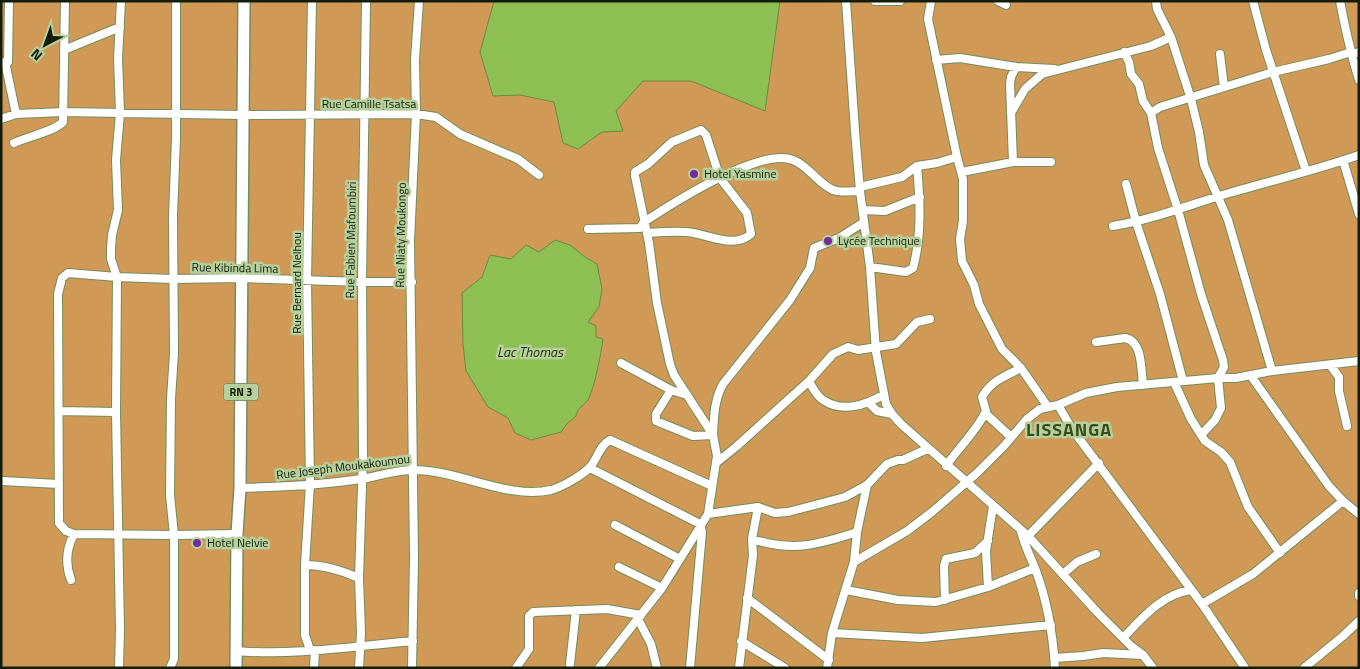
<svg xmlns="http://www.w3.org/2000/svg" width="1360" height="669" font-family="'Titillium Web',sans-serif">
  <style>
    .green { fill: #d09956 }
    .water { fill: #8dbf53; stroke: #698e3d }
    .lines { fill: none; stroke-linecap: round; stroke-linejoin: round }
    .minor-casing { stroke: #758d5d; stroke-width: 10 }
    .highway-casing { stroke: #758d5d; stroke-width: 14 }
    .minor { stroke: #fff; stroke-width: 8 }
    .highway { stroke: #fff; stroke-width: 11 }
    .poi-dot { fill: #752b9e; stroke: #b5cf9d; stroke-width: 2 }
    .labels { text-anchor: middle; stroke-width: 5; stroke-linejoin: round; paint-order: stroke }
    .shield { fill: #b5cf9d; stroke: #445236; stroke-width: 1 }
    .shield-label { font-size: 11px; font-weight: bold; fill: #141d0a }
    .street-label { font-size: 12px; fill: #141d0a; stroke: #b5cf9d }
    .poi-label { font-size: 12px; fill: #141d0a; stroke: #b5cf9d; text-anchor: start }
    .water-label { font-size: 14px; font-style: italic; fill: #1d3003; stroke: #b5cf9d }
    .district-label { font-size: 18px; font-weight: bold; letter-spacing: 1px; fill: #374d1f; stroke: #b5cf9d }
  </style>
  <rect width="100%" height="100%" fill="#b5cf9d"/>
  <path class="green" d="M1,1H1359V668H1Z"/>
  <path class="water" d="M494,1H780L765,111L691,81H643L616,111L623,131L602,132L578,149L563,143L554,102L520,95L493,96L480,52Z
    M555,240L570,245L585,257L597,264L602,289L599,307L588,322L596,326V337L603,339C601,354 595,385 589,398C585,406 577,407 576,416L566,425L561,432L531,440L515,433L508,418L488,407L466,371L463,344L462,293L482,277L490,255L511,259L526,245L539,252Z"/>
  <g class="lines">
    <defs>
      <path id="minor" d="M9,1L8,62H5L16,114
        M846,1L855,131L860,191L870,267L876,352L886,404L892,414L901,424L1028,536L1097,612L1131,646L1143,655L1153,668
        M875,1H900
        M998,1L1006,5
        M1156,1L1157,9L1171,37L1191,99L1199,132L1204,165L1228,220L1272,371
        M1253,1L1266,50L1306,171
        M1340,1C1345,28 1351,54 1359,80
        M64,50L120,27
        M1124,52L1129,62L1131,74L1139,84L1143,101L1151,113L1158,148L1178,210L1201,294L1223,360L1224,367L1218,378L1221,408L1215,420L1201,435
        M1220,54L1224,87
        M936,60L960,58L1016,67L1054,69
        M1011,113L1025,89L1042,74L1151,46L1171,37
        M1151,113L1160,107L1273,72L1329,59L1351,52L1354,54L1359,52
        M1,119L16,114L63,112L242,115L416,114L436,117L460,134L518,159L539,175
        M14,143C27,137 55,131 63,122L65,1
        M957,157L963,179V221L960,239L962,261L974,285L979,304L1002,349L1021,368L1048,407
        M1343,160L1359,214
        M1013,162L1010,84L1011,77L1016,67
        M962,172L1013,162H1051
        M1126,184L1136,222L1160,294L1183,381
        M860,187L902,177L917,166L937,163L957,157L928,19L931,1
        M863,210L885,211L920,197
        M1113,226C1150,220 1184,207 1219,196C1266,182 1313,171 1359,155
        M588,229L640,228L644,222C673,203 760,147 793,160C809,166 818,184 833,190C841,193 851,191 860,191
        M647,233C660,232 673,231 686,232C707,233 733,250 751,234L747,213L720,178L706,135L701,130L672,142L648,164L635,172V176L649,243L657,303L670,364L674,375L687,395
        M870,267L906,272L913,268C922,235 920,199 917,166
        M1096,342L1125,338C1143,341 1141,371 1143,385
        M621,363L671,390L687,395L713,435
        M1330,365L1339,377V391L1347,426
        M1251,376L1329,486L1343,501L1359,514
        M809,381C812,387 817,396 823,400C842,413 866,405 883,395
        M1174,382L1191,419L1205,441L1221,452L1230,462L1248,507L1280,553
        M671,390L656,414V421L693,436L713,435L717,456L708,514
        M869,403L877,411L892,414
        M1058,405L1072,429L1202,604L1245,668
        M59,411L116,412
        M985,413L1011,437
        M713,435C714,417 714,400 723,384L790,300L810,268L814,248L839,238L864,222
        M716,463L737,446L809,381L833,354L848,347L858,350L896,344L917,322L930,319
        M946,466C959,447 976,432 986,411L982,397C991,381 1005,376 1021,368
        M590,468L700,524L702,532L690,668
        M2,481L59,484
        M240,488C281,487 321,485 361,479C378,476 396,470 414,470C459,470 508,500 551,490C562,487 583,475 590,467C598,458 599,446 610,440L712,486
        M615,525L680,559
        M1021,531C1024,544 1030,556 1035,568C1047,600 1053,634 1055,668
        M237,534L174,535L74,534L66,531L59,523L58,294L62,278L68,273L117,277L173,279L242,278L362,282H412
        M1028,536L1099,463
        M752,539C792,552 818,545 857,532
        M854,562L907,531L932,512L977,473L1004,446L1027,419L1040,409L1058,405L1086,393L1117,387L1218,378H1236L1272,371L1359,361
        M305,565C323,565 343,571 359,578
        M619,567L662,588
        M1063,574L1077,562L1096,554
        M71,580C65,564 66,549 74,534
        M988,587L986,551L993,506
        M846,590L898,600L936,602L988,587L1035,568
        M1359,593V596
        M747,598L829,660
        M945,600L944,566L946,559L975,553L988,541
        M1202,604L1253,574L1343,501
        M638,619L651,644L657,668
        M832,633L922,638L1051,625
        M1123,638C1142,618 1162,594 1191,590
        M741,641L785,668
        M310,650L305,635V565L310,484L307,280L312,1
        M236,651C295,656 354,646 413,641
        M1054,658L1083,656L1103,653L1143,655
        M570,664L576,610
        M119,668L120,629L116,412L117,277L111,259V248L112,235L118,210L116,160L120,113L118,58L121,1
        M170,668L174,659V535L170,495L171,399L174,353L173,216L176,138V1
        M314,668L315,650
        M359,668L361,633L359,578L363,456L362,282L366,1
        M412,668L414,558L410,241L416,114L415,60L419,1
        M516,668L529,649V616L533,612L607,609L641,615
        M599,668L662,588L708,514L758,507L775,513L788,512L845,497L867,485L887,464L898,460H903L927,449
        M739,668L753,555L752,539L758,507
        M827,668L832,633L854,562L857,532L867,485
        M1304,668L1343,636L1359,621"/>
      <path id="highway" d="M236,668L237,534L240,488L244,1"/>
    </defs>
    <use href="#minor" class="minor-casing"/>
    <use href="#highway" class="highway-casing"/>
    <use href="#minor" class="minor"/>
    <use href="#highway" class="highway"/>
  </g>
  <g class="poi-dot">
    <circle cx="694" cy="174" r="5"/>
    <circle cx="828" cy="241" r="5"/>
    <circle cx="197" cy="543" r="5"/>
  </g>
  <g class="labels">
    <rect class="shield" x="223.5" y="383.5" width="35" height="17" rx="4"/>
    <g class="shield-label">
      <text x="241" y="396">RN 3</text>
    </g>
    <g class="street-label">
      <text x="369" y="108">Rue Camille Tsatsa</text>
      <text transform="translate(401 235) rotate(-89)" y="4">Rue Niaty Moukongo</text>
      <text transform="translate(351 240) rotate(-89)" y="4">Rue Fabien Mafoumbiri</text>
      <text transform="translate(235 268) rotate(1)" y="4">Rue Kibinda Lima</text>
      <text transform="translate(297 283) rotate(-90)" y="4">Rue Bernard Nelhou</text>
      <text transform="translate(343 467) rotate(-7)" y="4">Rue Joseph Moukakoumou</text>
    </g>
    <g class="poi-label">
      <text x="704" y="178">Hotel Yasmine</text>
      <text x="838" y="245">Lycée Technique</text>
      <text x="207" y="547">Hotel Nelvie</text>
    </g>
    <g class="water-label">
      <text x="530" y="357">Lac Thomas</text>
    </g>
    <g class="district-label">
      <text x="1069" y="436">LISSANGA</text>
    </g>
  </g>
  <rect width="1360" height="669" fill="none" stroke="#141d0a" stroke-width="5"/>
  <g transform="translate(45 45) rotate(221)" stroke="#b5cf9d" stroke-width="4" paint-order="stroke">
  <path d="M0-4L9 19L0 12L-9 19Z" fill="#141d0a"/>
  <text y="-8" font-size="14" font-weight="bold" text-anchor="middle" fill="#141d0a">N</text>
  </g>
</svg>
